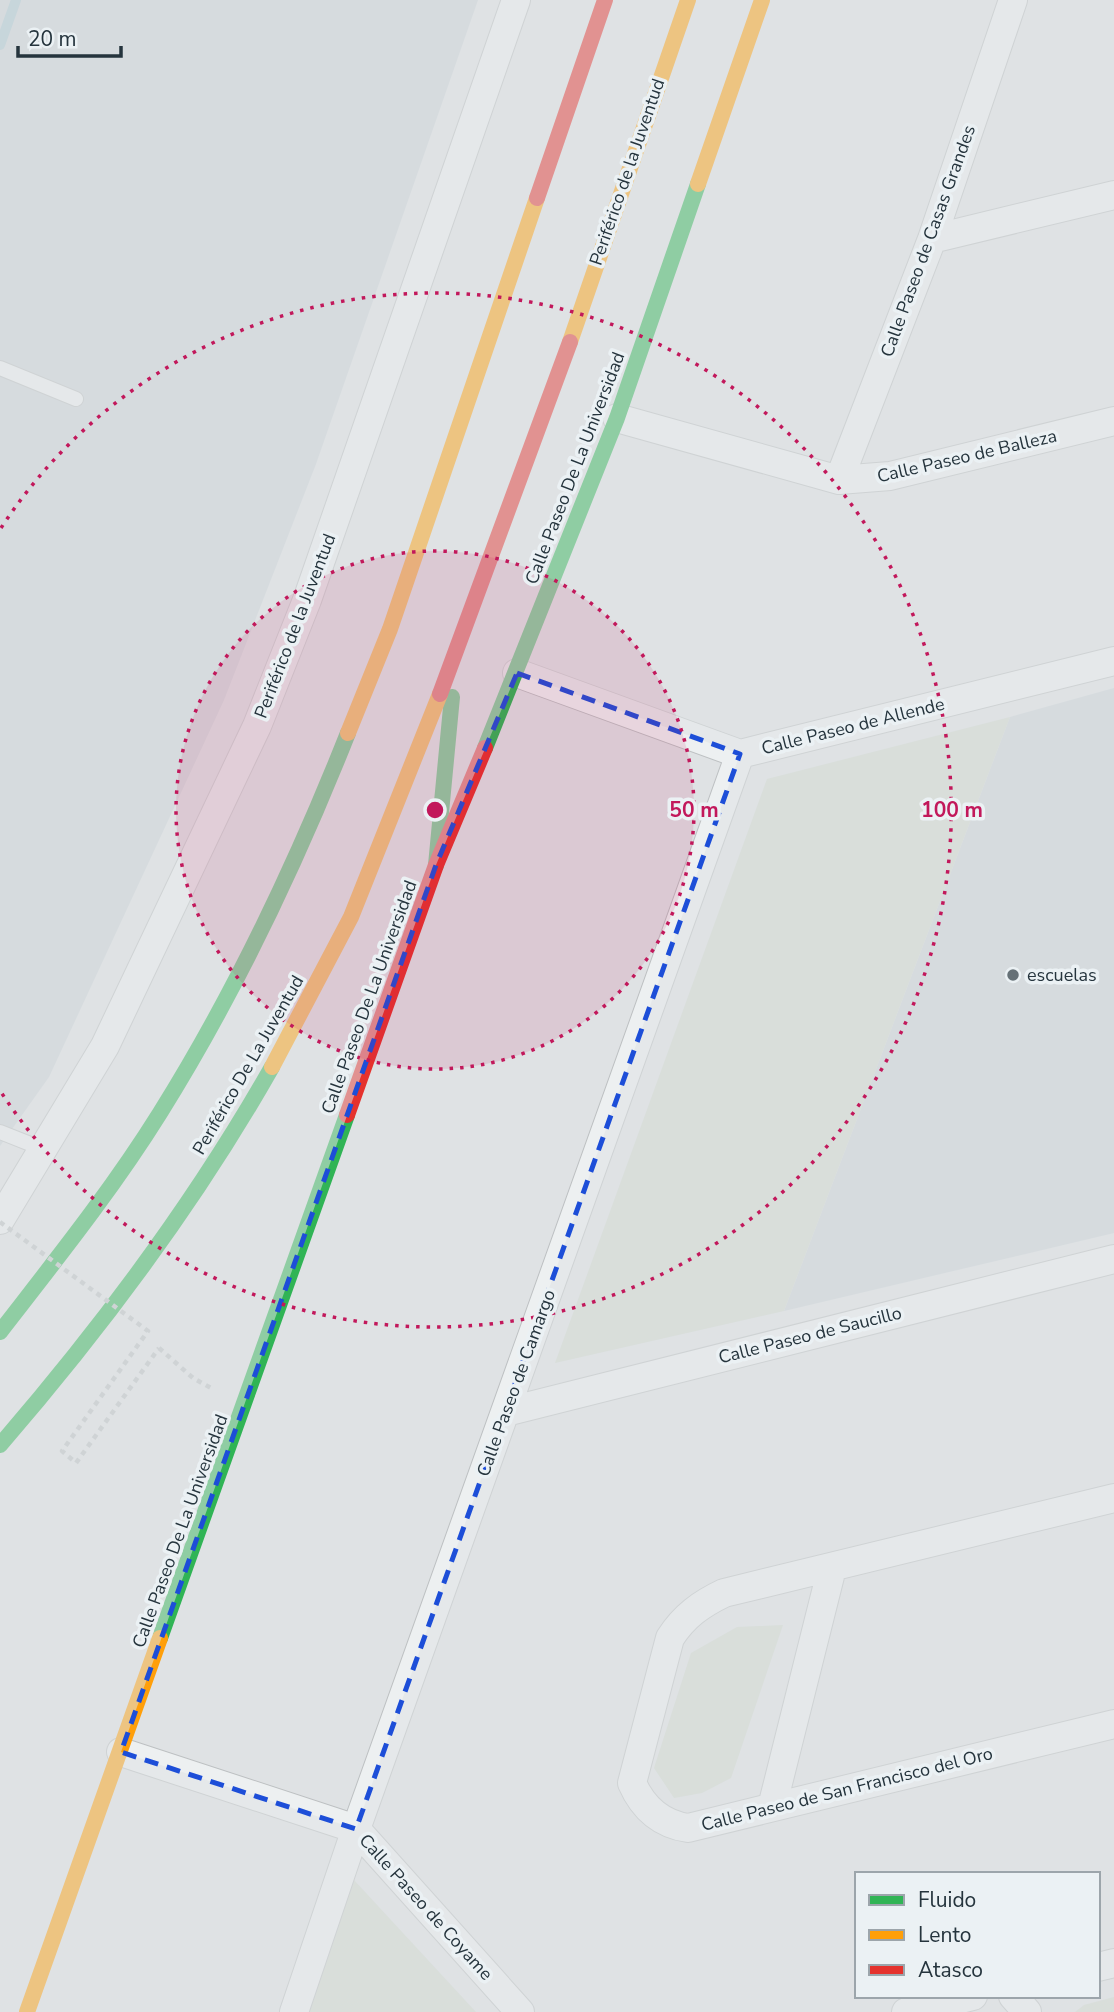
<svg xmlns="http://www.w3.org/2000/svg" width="1114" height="2012" font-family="'Nunito Sans',sans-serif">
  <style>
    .built { fill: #ccd3d8 }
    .green { fill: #d2d9cf }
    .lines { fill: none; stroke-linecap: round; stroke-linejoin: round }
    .stream { stroke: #abc7d0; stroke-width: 10 }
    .lane-casing { stroke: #bdc0c2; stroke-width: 16 }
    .street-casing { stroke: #bdc0c2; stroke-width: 30 }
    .path { stroke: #bdc2c4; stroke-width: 4.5; stroke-dasharray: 5 5; stroke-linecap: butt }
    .lane { stroke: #edf0f1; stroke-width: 14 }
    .street { stroke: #edf0f1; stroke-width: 28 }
    .fast { stroke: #30b455; stroke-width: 16 }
    .slow { stroke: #ff9f0a; stroke-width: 16 }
    .jam { stroke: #e5322d; stroke-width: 16 }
    .path-bridge { stroke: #bdc2c4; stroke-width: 4.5; stroke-dasharray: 5 5; stroke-linecap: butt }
    .marked { fill: none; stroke: #1d4ed8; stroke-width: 5; stroke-dasharray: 14 9; stroke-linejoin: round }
    .ring { fill: none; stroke: #c2185b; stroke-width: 3.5; stroke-dasharray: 3.5 7 }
    .poi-dot { fill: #667177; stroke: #ebf1f4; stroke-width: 2.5 }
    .labels { text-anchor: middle; stroke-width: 7; stroke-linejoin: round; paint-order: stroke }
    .street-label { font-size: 18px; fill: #25343d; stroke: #ebf1f4 }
    .poi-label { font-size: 18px; fill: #25343d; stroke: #ebf1f4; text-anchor: start }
    .centre { fill: #c2185b; stroke: #ebf1f4; stroke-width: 3.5 }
    .ring-label { font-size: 21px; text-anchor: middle; font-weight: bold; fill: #c2185b; stroke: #ebf1f4; stroke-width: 7; stroke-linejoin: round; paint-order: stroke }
  </style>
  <rect width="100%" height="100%" fill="#dfe2e4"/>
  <path class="built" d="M0,0H478L316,464L224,700L49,1077L0,1146Z
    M1114,688V1233L784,1311L1010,717Z"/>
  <path class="green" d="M1010,717L784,1311L555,1363L767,779Z
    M783,1625L731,1778L702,1793L674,1798L654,1768L691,1653L737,1627Z
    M354,1880L476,2012H306Z
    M1114,1997V2012H1075L1084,2005Z"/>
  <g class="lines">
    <path class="stream" d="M0,45L16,0"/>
    <defs>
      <path id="lane" d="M0,368L76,399
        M0,1132L43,1149"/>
      <path id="street" d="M932,239L1114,195
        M617,418L839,480L890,476L1114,421
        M839,480L932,239L1013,0
        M517,673L740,754L1114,661
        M0,1220L105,1046L257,726L307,600L516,0
        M506,1412L1114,1259
        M1114,1498L724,1593C701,1604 684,1616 670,1638L632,1783C643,1808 661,1824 688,1828L1114,1724
        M121,1752L356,1829L520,2012
        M772,1807L832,1568
        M1098,1967L1114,1963
        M1013,1996L1027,2012
        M294,2012L356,1829L740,754
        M906,2012L973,1996"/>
    </defs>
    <use href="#lane" class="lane-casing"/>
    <use href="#street" class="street-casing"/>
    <path class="path" d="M159,1348L193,1378L211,1388"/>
    <use href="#lane" class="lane"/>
    <use href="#street" class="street"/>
    <path class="fast" d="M485,748L617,418L698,184
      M436,865L452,697
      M0,1332C55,1261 112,1190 160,1113C235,993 296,864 348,733
      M0,1445C102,1327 195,1203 272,1067
      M160,1638L347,1115"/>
    <path class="slow" d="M698,184L762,0
      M570,342L688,0
      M348,733L390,629L537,198
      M272,1067L351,917L440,694
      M27,2012L160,1638"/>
    <path class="jam" d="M537,198L605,0
      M440,694L570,342
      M347,1115L436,865L485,748"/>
    <path class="path-bridge" d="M0,1222L148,1331L62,1451L76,1463L159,1348"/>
  </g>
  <path d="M0 0H1114V2012H0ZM517,673L740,754L356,1829L121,1752L436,865Z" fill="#dfe2e4" fill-opacity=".55" fill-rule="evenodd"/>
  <path class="marked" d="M517,673L740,754L356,1829L121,1752L436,865Z"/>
  <circle cx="435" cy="810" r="259" fill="#c2185b" fill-opacity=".12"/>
  <g class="ring">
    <circle cx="435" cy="810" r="259"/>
    <path d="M1 528A517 517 0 1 1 1 1092"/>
  </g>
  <circle class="poi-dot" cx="1013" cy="975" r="7"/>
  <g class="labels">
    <g class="street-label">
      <text transform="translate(627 172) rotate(-71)" y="6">Periférico de la Juventud</text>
      <text transform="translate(928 241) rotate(-70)" y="6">Calle Paseo de Casas Grandes</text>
      <text transform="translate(967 456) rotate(-13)" y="6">Calle Paseo de Balleza</text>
      <text transform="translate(575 468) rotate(-69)" y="6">Calle Paseo De La Universidad</text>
      <text transform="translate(295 626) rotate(-69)" y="6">Periférico de la Juventud</text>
      <text transform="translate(853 726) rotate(-14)" y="6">Calle Paseo de Allende</text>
      <text transform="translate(369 997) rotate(-70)" y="6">Calle Paseo De La Universidad</text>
      <text transform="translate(248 1065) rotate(-60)" y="6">Periférico De La Juventud</text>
      <text transform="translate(810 1335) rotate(-14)" y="6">Calle Paseo de Saucillo</text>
      <text transform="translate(516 1383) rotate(-70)" y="6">Calle Paseo de Camargo</text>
      <text transform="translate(180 1531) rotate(-70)" y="6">Calle Paseo De La Universidad</text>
      <text transform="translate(847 1789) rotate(-14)" y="6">Calle Paseo de San Francisco del Oro</text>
      <text transform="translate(426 1907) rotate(48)" y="6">Calle Paseo de Coyame</text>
    </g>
    <g class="poi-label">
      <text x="1027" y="981">escuelas</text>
    </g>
  </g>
  <circle cx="435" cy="810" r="10" class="centre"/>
  <g class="ring-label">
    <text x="694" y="817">50 m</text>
    <text x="952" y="817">100 m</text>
  </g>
  <rect x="855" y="1872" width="245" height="126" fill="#ebf1f4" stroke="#9ca5ab" stroke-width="2"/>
  <rect x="869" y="1895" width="35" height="10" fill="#30b455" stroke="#9ca5ab" stroke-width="2"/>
  <text x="918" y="1907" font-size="21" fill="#25343d">Fluido</text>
  <rect x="869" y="1930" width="35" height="10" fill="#ff9f0a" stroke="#9ca5ab" stroke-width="2"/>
  <text x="918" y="1942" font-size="21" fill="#25343d">Lento</text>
  <rect x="869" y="1965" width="35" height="10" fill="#e5322d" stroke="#9ca5ab" stroke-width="2"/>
  <text x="918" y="1977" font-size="21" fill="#25343d">Atasco</text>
  <path d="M18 46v10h103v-10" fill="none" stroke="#25343d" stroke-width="3.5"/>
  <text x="28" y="46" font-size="21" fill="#25343d" stroke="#ebf1f4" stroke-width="5" paint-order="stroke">20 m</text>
</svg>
